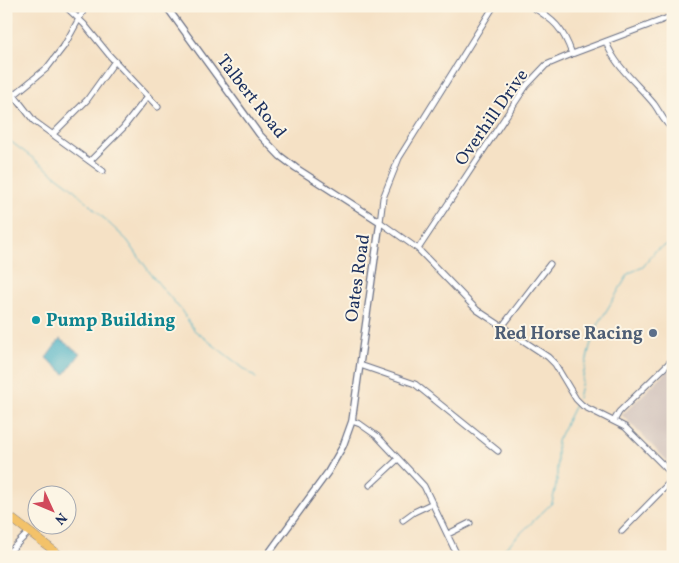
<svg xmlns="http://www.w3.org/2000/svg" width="679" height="563" font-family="Vollkorn,serif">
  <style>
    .industrial { fill: #cfc0ba }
    .water { fill: #45afc4; stroke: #306f91 }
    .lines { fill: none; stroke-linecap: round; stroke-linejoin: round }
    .stream { stroke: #45afc4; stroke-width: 1 }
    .minor-casing { stroke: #676d82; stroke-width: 7 }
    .tertiary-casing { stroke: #676d82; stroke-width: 8 }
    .primary-casing { stroke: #676d82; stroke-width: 9 }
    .minor { stroke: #fff; stroke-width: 5 }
    .tertiary { stroke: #fff; stroke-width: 5.5 }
    .primary { stroke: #f3c26a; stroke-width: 8 }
    .culture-dot { fill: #0f9aa8; stroke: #fcf5e5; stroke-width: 2 }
    .service-dot { fill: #5c6f8a; stroke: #fcf5e5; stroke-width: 2 }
    .labels { text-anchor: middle; stroke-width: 4; stroke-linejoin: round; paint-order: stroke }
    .street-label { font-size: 18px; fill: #1b2f5e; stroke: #fcf5e5 }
    .culture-label { font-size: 18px; font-weight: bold; fill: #0d838f; stroke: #fcf5e5; text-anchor: start }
    .service-label { font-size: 18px; font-weight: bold; fill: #4e5e75; stroke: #fcf5e5; text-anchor: end }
  </style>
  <rect width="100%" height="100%" fill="#fcf5e5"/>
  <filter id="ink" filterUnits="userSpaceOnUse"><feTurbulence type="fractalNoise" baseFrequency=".02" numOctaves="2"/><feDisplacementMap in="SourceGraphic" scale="10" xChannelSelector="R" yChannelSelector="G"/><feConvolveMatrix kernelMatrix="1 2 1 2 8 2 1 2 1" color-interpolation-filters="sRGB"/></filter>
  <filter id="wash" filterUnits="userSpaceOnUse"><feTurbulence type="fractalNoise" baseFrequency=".0096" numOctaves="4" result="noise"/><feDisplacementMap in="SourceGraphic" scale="20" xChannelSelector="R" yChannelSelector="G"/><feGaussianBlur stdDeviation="1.12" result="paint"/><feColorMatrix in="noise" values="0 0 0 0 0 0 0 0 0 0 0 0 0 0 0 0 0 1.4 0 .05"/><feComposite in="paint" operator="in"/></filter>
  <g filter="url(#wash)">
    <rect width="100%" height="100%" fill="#f5e1c5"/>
    <path class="industrial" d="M673,365V467L622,415Z"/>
    <path class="water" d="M60,339L80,354L65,374L46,358Z"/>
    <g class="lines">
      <path class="stream" d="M6,138L70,186L114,228L127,240L153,277L181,310L194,330L256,378
        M578,398L590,346L599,323L629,273L643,267L656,250L673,242
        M496,557L552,503L557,481V441L576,403"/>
    </g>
  </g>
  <g filter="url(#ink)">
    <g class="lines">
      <defs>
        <path id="minor" d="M65,6L84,24L110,56L158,107
          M494,6L399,158L383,198L380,222L418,249L477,310L548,357L555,364L576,399L583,406L625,427L673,475
          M531,6C554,20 563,28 572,54
          M6,7L7,6
          M606,42C616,68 637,83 654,104C660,112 664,123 673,129
          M6,85L34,121L103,171
          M14,95L47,68L64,46L86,6
          M53,134L87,100L115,61
          M90,161L123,128L148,96
          M418,249L526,86L546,65L572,54L673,16
          M501,328L550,264
          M360,365L415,384L498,451
          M352,421L360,424L377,436L424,486L458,557
          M614,421L619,412L673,359
          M370,485L398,459
          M403,520L414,512L433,503
          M622,531L673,479
          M448,534L470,523
          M6,555L29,532"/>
        <path id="tertiary" d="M166,6L259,134L280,156L296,168L380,222L352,421L343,446L328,472L266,557"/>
        <path id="primary" d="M6,514L62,557"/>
      </defs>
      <use href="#minor" class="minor-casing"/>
      <use href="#tertiary" class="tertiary-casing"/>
      <use href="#primary" class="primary-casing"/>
      <use href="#minor" class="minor"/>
      <use href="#tertiary" class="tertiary"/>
      <use href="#primary" class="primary"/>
    </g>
  </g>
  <circle class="culture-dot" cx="36" cy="320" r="5"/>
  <circle class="service-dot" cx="653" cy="333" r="5"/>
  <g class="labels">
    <g class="street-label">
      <text transform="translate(252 96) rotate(52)" y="6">Talbert Road</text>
      <text transform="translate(491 117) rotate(-55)" y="6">Overhill Drive</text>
      <text transform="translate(357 278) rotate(-82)" y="6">Oates Road</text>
    </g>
    <g class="culture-label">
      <text x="46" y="326">Pump Building</text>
    </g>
    <g class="service-label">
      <text x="643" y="339">Red Horse Racing</text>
    </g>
  </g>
  <rect width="679" height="563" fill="none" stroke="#fcf5e5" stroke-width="25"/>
  <g transform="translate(52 510) rotate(134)"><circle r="24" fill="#fcf5e5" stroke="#a2a6af"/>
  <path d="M0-4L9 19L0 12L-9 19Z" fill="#d1495b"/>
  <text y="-8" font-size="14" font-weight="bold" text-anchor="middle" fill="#1b2f5e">N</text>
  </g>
</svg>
